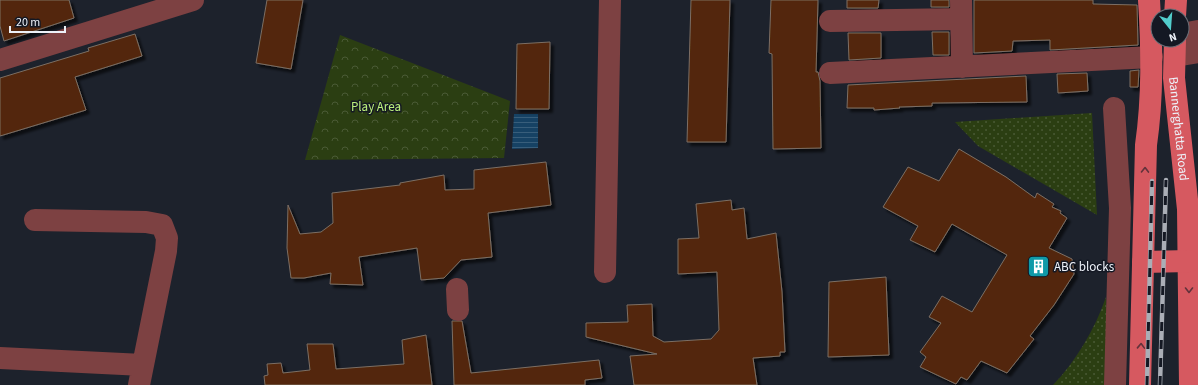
<svg xmlns="http://www.w3.org/2000/svg" width="1198" height="385" font-family="'Source Sans 3',sans-serif">
  <style>
    .grass { fill: url(#grass-dots) }
    .park { fill: url(#park-crowns) }
    .water { fill: url(#water-rules) }
    .building { fill: #522808; stroke: #7c6e65; filter: url(#shadow) }
    .lines { fill: none; stroke-linecap: round; stroke-linejoin: round }
    .minor { stroke: #7d4142; stroke-width: 22 }
    .major { stroke: #d65960; stroke-width: 22 }
    .rail-casing { stroke: #aaaeb6; stroke-width: 4.5 }
    .rail { stroke: #141823; stroke-width: 3; stroke-dasharray: 9; stroke-linecap: butt }
    .oneway { stroke: #62323b }
    .labels { text-anchor: middle; stroke-width: 3; stroke-linejoin: round; paint-order: stroke }
    .park-label { font-size: 13px; fill: #bbef7c; stroke: #141823 }
    .street-label { font-size: 13px; fill: #edf1f8; stroke: #141823 }
    .poi-label { font-size: 13px; fill: #edf1f8; stroke: #141823; text-anchor: start }
  </style>
  <defs>
    <pattern id="grass-dots" width="8" height="8" patternUnits="userSpaceOnUse"><rect width="8" height="8" fill="#2b3e12"/><path d="M2 2h.1M6 6h.1" fill="none" stroke="#4a5a35" stroke-width="1.8" stroke-linecap="round"/></pattern>
    <pattern id="park-crowns" width="20" height="18" patternUnits="userSpaceOnUse"><rect width="20" height="18" fill="#2b3e12"/><path d="M2 6a3 3 0 1 1 6 0M12 15a3 3 0 1 1 6 0" fill="none" stroke="#4a5a35"/></pattern>
    <pattern id="water-rules" width="6" height="5" patternUnits="userSpaceOnUse"><rect width="6" height="5" fill="#164264"/><path d="M0 2.5h6" fill="none" stroke="#385e7b"/></pattern>
    <filter id="shadow"><feDropShadow dx="3.5" dy="3.5" stdDeviation="1" flood-color="#0009"/></filter>
  </defs>
  <rect width="100%" height="100%" fill="#1d222c"/>
  <path class="grass" d="M1092,113L1097,215L978,146L955,122Z
    M1106,297L1109,385H1053C1076,361 1095,329 1106,297Z"/>
  <path class="park" d="M340,35L510,101L504,158L305,160Z"/>
  <path class="water" d="M514,114H538V148L512,149Z"/>
  <path class="building" d="M0,0H69L74,18L4,41L0,26Z
    M267,0H303L291,69L256,63Z
    M691,0H730L726,142H687Z
    M771,0H818L816,72H818L820,81L821,148L773,149L772,54L769,53Z
    M847,0H879L878,8H847Z
    M931,0H949V7H931Z
    M974,0H1093V4L1137,5L1138,45L1050,50V40L1013,41L1012,51L974,53Z
    M932,32H949V55H933Z
    M848,33H881V58L849,60Z
    M135,34L142,56L75,77L86,110L0,136V78L89,51L88,48Z
    M550,42L549,109H516L517,44Z
    M1139,70L1138,87H1130V71Z
    M1087,73L1088,91L1058,93L1057,74Z
    M1026,76L1027,102L932,103V106L899,107L900,108L874,110V108H847L848,85Z
    M959,149L1006,177L1035,198L1037,193L1054,204L1052,207L1061,211L1060,213L1067,218L1049,248L1072,259L1074,274L1054,305L1030,336L1034,339L1007,373L981,361L967,380L961,377L956,384L920,367L926,357L920,352L941,323L929,317L942,296L972,312L1007,255L952,224L935,252L910,240L918,226L883,207L908,167L939,181Z
    M546,162L551,205L488,213L492,257L461,260L444,278L421,280L417,248L359,257L363,285L330,284L331,273L304,278H291L287,248L288,205L300,234L321,232L333,223L332,193L400,185V183L444,175L445,190L474,189V170Z
    M731,200L732,210L744,208L747,239L776,233L782,292L785,352H780V356L753,358L757,385H634L630,356L657,354L586,337V323L628,322L627,305L652,304L653,336L664,342L711,339L719,330L717,272L678,274V239L699,238L696,204Z
    M886,277L889,355L828,357L829,282Z
    M452,321H462L471,373L599,360L602,378L585,380V385H454Z
    M426,335L432,385H265L264,376L268,375L267,364L281,363L283,373L310,370L307,344H333L336,369L404,364L402,340Z"/>
  <g class="lines">
    <path class="minor" d="M961,0L962,67
      M830,21L961,19
      M1182,34L1198,31
      M1175,56L1198,52
      M0,60L193,0
      M830,73L1152,57
      M1114,108L1120,208L1115,385
      M35,220L146,222L162,225L167,238L166,251L139,385
      M605,272L610,0
      M457,289L458,310
      M0,358L143,365"/>
    <g class="major">
      <path d="M1175,16L1176,0"/>
      <path id="s1" d="M1175,40L1174,78L1188,209L1190,385"/>
      <path d="M1143,262L1189,261"/>
      <path d="M1140,385L1146,145C1153,96 1152,49 1149,0"/>
    </g>
    <defs>
      <path id="rail" d="M1147,385L1152,181
        M1160,385L1166,180"/>
    </defs>
    <use href="#rail" class="rail-casing"/>
    <use href="#rail" class="rail"/>
  </g>
  <defs><path id="oneway-chevron" d="M-2-3.5L2.5 0L-2 3.5" fill="none" stroke-width="1.6" stroke-linecap="round" stroke-linejoin="round"/></defs>
  <g class="oneway">
    <use href="#oneway-chevron" transform="translate(1145 170) rotate(-89)"/>
    <use href="#oneway-chevron" transform="translate(1189 290) rotate(90)"/>
    <use href="#oneway-chevron" transform="translate(1141 346) rotate(-88)"/>
  </g>
  <defs>
    <symbol id="building-square" viewBox="-11 -11 22 22"><rect x="-9" y="-9" width="18" height="18" rx="4" fill="#0f9aa8" stroke="#141823"/><path d="M-4-6H4V6H1V3H-1V6H-4ZM-2.5-4.3h1.7v1.8h-1.7ZM.8-4.3h1.7v1.8H.8ZM-2.5-1h1.7V.8h-1.7ZM.8-1h1.7V.8H.8Z" fill="#fff"/></symbol>
  </defs>
  <g fill-rule="evenodd">
    <use href="#building-square" x="1026" y="254" width="25" height="25"/>
  </g>
  <g class="labels">
    <g class="park-label">
      <text x="376" y="111">Play Area</text>
    </g>
    <g class="street-label">
      <text dy="5" stroke="none"><textPath href="#s1" startOffset="89">Bannerghatta Road</textPath></text>
    </g>
    <g class="poi-label">
      <text x="1054" y="271">ABC blocks</text>
    </g>
  </g>
  <g transform="translate(1170 28) rotate(163)"><circle r="19" fill="#141823" stroke="#6b6f78"/>
  <path d="M0-3L7 15L0 10L-7 15Z" fill="#52cdcc"/>
  <text y="-6" font-size="11" font-weight="bold" text-anchor="middle" fill="#edf1f8">N</text>
  </g>
  <path d="M10 26v6h55v-6" fill="none" stroke="#edf1f8" stroke-width="2"/>
  <text x="16" y="26" font-size="12" fill="#edf1f8" stroke="#141823" stroke-width="3" paint-order="stroke">20 m</text>
</svg>
